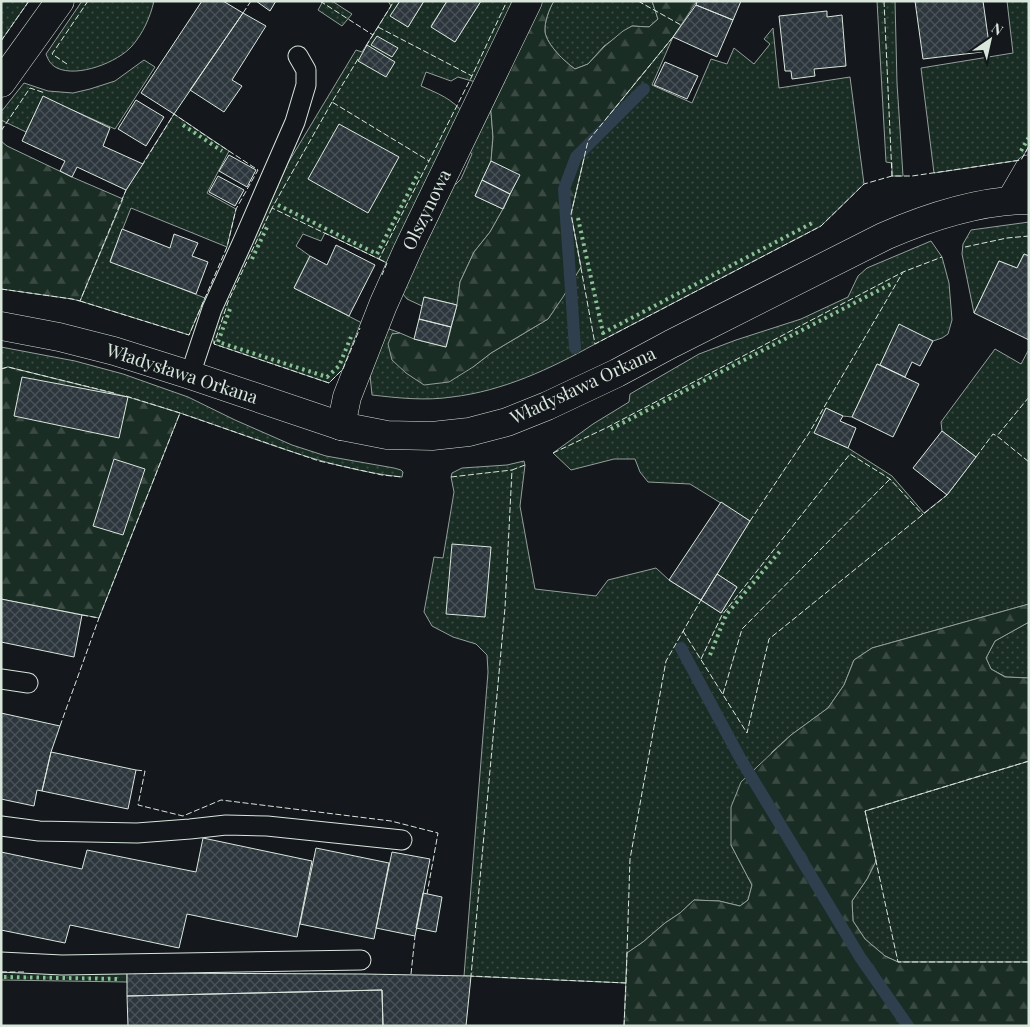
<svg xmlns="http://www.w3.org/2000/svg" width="1030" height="1027" font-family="'Playfair Display',serif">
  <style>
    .grass { fill: url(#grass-dots); stroke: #939e99 }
    .forest { fill: url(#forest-firs); stroke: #939e99 }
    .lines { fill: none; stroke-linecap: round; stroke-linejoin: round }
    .stream { stroke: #2f3f4d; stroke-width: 12 }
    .building { fill: url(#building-cross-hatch); stroke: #d8e6dc }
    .service-casing { stroke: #d8e6dc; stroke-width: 21 }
    .minor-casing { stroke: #d8e6dc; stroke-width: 29 }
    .tertiary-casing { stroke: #d8e6dc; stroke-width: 29 }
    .service { stroke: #14181c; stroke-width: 19 }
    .minor { stroke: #14181c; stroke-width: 28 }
    .tertiary { stroke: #14181c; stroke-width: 28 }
    .hedge { stroke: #8ac095; stroke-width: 4; stroke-dasharray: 2.5 4; stroke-linecap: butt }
    .fence { stroke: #d8e6dc; stroke-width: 1; stroke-dasharray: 6 2.5; stroke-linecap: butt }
    .labels { text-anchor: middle; stroke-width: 4; stroke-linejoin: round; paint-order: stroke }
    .street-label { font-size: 18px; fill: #d8e6dc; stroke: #14181c }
  </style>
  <defs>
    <pattern id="grass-dots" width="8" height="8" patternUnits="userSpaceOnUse" patternTransform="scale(1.25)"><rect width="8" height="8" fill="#1a2d24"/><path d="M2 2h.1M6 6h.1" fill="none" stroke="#3b4b43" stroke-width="1.8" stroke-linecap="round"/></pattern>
    <pattern id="forest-firs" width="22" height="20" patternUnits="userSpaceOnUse" patternTransform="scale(1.25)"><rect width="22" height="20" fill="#1a2d24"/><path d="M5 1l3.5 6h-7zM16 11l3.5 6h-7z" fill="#3b4b43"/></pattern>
    <pattern id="building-cross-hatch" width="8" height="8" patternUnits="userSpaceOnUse" patternTransform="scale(1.25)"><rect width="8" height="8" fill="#2c363c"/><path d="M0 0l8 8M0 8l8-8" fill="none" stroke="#4a5358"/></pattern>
  </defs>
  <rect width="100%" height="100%" fill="#14181c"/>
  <path class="grass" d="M1,1H29L1,41Z
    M82,1H154C150,18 143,33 132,46C118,62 78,78 57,68C51,65 48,60 46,54Z
    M320,1H332L352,14L342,26L318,10L322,3Z
    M388,1H400L391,16L408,27L424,1H447L431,26L455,42L481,1H518L479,83L458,77L451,81L426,72L421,86C437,93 453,99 464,114L391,261L387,263L325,233L321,241L303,234L296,246L310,256L294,288L362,323L343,369L329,383L214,344L212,336L219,310L259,228L288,163L356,50L362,52L391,6Z
    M554,1H652L658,19L649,27L632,26L604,46L588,64L575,69C565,62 547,45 545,32C544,23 549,9 554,1Z
    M877,1H895L897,83L903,176H892V163L886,162Z
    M1007,1H1029V146L1021,160L934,173L921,68L1013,53Z
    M773,28L779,88L850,77L864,184L821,226L595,344C550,369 503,391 452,397C426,401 398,398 372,395L370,375L384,327L400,333L392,334L473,367L491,353L548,319L581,267L571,214L588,141L673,37L652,85L692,103L711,59L727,64L734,48L754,64L770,44L764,39Z
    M144,60L155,67L115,129L43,97L26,132L1,120V112L24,83L48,91L73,93L90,89L115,81Z
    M490,100L493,137L491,161L475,196L503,209L490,232L474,252L460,282L457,305L425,297L422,306L407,299L399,289L447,185L456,184L461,179L472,154L466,149Z
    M174,114L229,151L207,193L236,209L227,247L131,208L110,261L205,298L189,335L80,301L126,190Z
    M1029,222V256L1024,254L1017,268L999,261L974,313L962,254L963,244L971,230Z
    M931,241L942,257L949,283L952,320L948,334L942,338L933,341L899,325L880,365L877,364L852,417L843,416L826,408L815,433L848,448L892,476L924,513L947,495L976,457L942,431L941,422L995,349L1021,364L1028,351L1029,352V604L872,648L854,660L844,685L828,708L791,735L772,752L731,845L752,885L748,900L740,906L719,901L694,900L680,913L665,923L643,942L627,953L626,983L464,976L488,672L487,655L476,644L453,637L432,626L424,612L434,557L443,558L454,492L451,477L452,473L462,468L507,465L524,461L525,465L520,506L535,589L596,596L608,580L656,568L669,580L721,613L737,587L717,574L750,521L690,484L648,482L640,472L635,459H614L571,470L553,453L593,424L629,402L630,394L699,354L736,340L801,319L848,297L858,276L867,268Z
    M1,347L75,361L123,374L188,397L235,420L292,445L326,456L394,468L401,470L403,472L402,477C325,469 253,437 180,413C123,395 65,381 8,367L1,369Z
    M1029,622V678L1006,677L991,669L986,658L995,641Z
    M1029,761V962H898L885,956L865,939L853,921L852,901L867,879L876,861L865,811Z
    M1,972L127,973V982L1,980Z"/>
  <path class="forest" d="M541,1H554C549,9 544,23 545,32C547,45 565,62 575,69L588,64L605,46L623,31L632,26L649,27L658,19L652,1H697L673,37L588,141L571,214L581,267L563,297L548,319L491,353L473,367L449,382L424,385L406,373L392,360L388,344L392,334L400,333L414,339L446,347L457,305L460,282L474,252L490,232L503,209L519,176L491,161L493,137L490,100Z
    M1,141L7,146L72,177L123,199L80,301L72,299L1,289Z
    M8,367L128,397L180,413L99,618L1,599V369Z
    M1029,604V622L995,641L986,658L991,669L1005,677L1029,678V761L865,811L876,861L867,879L852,901L853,921L865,939L885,956L898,962H1029V1026H624L627,953L643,942L665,923L680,913L694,900L719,901L740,906L748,900L752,885L731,845V807L741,782L791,735L828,708L844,685L854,660L872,648Z"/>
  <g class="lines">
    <path class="stream" d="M575,348L564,189L576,157L644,89
      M681,648L740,758L860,957L908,1026"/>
  </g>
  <path class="building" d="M202,1H223L243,13L174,114L141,93Z
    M256,1H276L270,11Z
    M400,1H424L408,27L390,16Z
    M447,1H481L455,42L431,27Z
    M697,1H741L733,20L696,5Z
    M915,1H983L990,51L923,59Z
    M696,5L733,20L717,57L673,37Z
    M827,11V17L842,15L846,66L814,69L815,76L792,79L791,71H785L779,16Z
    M243,13L266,26L232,80L242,86L224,112L190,90Z
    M377,36L398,48L392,57L371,45Z
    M367,45L395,62L386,77L358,61Z
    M665,62L698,76L687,99L654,85Z
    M43,96L110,128L103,146L143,164L126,190L77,167L72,177L60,171L65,161L22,141Z
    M136,100L164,117L146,146L118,129Z
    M339,124L399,157L368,213L308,179Z
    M229,155L256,170L247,187L219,171Z
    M491,161L520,175L510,194L482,180Z
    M218,176L244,190L235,206L209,192Z
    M482,180L510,194L503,209L475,196Z
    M122,229L170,248L174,234L198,243L192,256L208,262L196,294L110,262Z
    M336,245L375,265L349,316L294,288L310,256L327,265Z
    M1024,254L1029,256V340L974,313L999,261L1017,268Z
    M424,297L457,305L451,327L419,319Z
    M419,319L451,327L446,347L414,339Z
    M899,324L933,341L920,366L912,362L905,377L880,365Z
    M877,364L919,384L893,437L852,417Z
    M22,377L128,397L119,438L14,416Z
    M826,408L843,416L840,421L856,428L848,448L814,433Z
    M942,431L976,457L947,495L913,468Z
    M114,459L145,469L123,535L93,526Z
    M721,502L750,521L701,600L669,580Z
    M452,544L491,547L485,617L446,614Z
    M717,574L737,587L721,613L701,600Z
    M1,599L82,615L74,657L1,642Z
    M1,713L60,726L51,752L42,791L37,790L34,806L1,799Z
    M51,752L136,770L128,809L42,791Z
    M203,838L312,861L297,937L187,914L179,948L70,925L65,943L1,930V852L82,869L87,850L196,872Z
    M316,848L389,863L374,939L300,924Z
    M392,852L430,859L415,936L376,928Z
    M423,893L442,897L436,932L416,928Z
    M127,973L364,974L471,976L466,1026H383L382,990L127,996Z
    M382,990L383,1026H128L127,996Z"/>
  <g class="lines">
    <defs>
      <path id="service" d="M190,375L212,309L243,241L295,122L306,85V70L298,56
        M1,679L28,683
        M1,826L39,831L137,833L190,829L226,825L267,826L402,840
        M1,962L62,965L361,960"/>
      <path id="minor" d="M1,83L60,1
        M1011,200L1029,169
        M341,426L347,397L383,305L408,249L528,1"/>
      <path id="tertiary" d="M1,326L59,337L114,351L190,375L341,426L387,435L432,436L469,432L507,422L547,406L617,373L671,344L885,236C929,217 981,200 1029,200"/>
    </defs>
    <use href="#service" class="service-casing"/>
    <use href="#minor" class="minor-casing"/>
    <use href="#tertiary" class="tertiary-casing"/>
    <use href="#service" class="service"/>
    <use href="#minor" class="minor"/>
    <use href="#tertiary" class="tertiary"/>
    <path class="hedge" d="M183,125L222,151
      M1021,151L1029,137
      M278,205L377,254L419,172
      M578,218L603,333L814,222
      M252,259L268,225
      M230,309L218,342L327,377L339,366L351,337
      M611,429L891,284
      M710,655L726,615L781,550
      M4,977L121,979"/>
    <path class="fence" d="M320,1L373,35L394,1
      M638,1L681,25
      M884,1L892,176H912L1021,160L1029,146
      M243,13L251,1
      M378,27L472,76L507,1
      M673,37L588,141L571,214L595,344L821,226L864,184L892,176
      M1,41L29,1
      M366,46L373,35
      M358,59L332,102L429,161L472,76
      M67,64L52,54L88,1
      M332,102L272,208L379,259L429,161
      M1,131L30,88L45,93
      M272,208L228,302L214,344L329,383L343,369L360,328
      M965,247L1007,238L1029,236
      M379,259L387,263L382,275
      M1,289L72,299L80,301L126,190
      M80,301L189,335L227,247L236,209L258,170L209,138L174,114L143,164
      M1,369L8,367L114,393
      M126,396L180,413L319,461L382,475L402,477
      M1029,397L997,436L1029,462
      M553,453L606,428L903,272L942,257
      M976,457L993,434L997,436
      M525,465L512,470L505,608L471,976L626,983L624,1026
      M451,477L512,470
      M750,521L809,433L903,272
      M82,615L99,618L180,413
      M683,631L747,733L769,639L947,495
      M701,659L722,615L850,454L890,479L923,515
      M723,694L742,629L890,479
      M60,726L99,618
      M1029,761L865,811L898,962H1029
      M136,770L145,771L138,805L183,816L221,800L391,821L438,833L427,894
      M1,972H25
      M411,974L415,936
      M626,983L630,859L666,661L701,600"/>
  </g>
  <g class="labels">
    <g class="street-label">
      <text transform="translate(427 210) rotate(-64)" y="6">Olszynowa</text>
      <text transform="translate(182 374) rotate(18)" y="6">Władysława Orkana</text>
      <text transform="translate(583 386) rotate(-25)" y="6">Władysława Orkana</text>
    </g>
  </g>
  <rect width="1030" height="1027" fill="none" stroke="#d8e6dc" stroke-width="5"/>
  <g transform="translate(990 40) rotate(34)" stroke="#14181c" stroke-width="4" paint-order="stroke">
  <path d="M0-4L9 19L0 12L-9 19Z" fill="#d8e6dc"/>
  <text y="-8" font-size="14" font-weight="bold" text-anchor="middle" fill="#d8e6dc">N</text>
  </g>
</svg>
